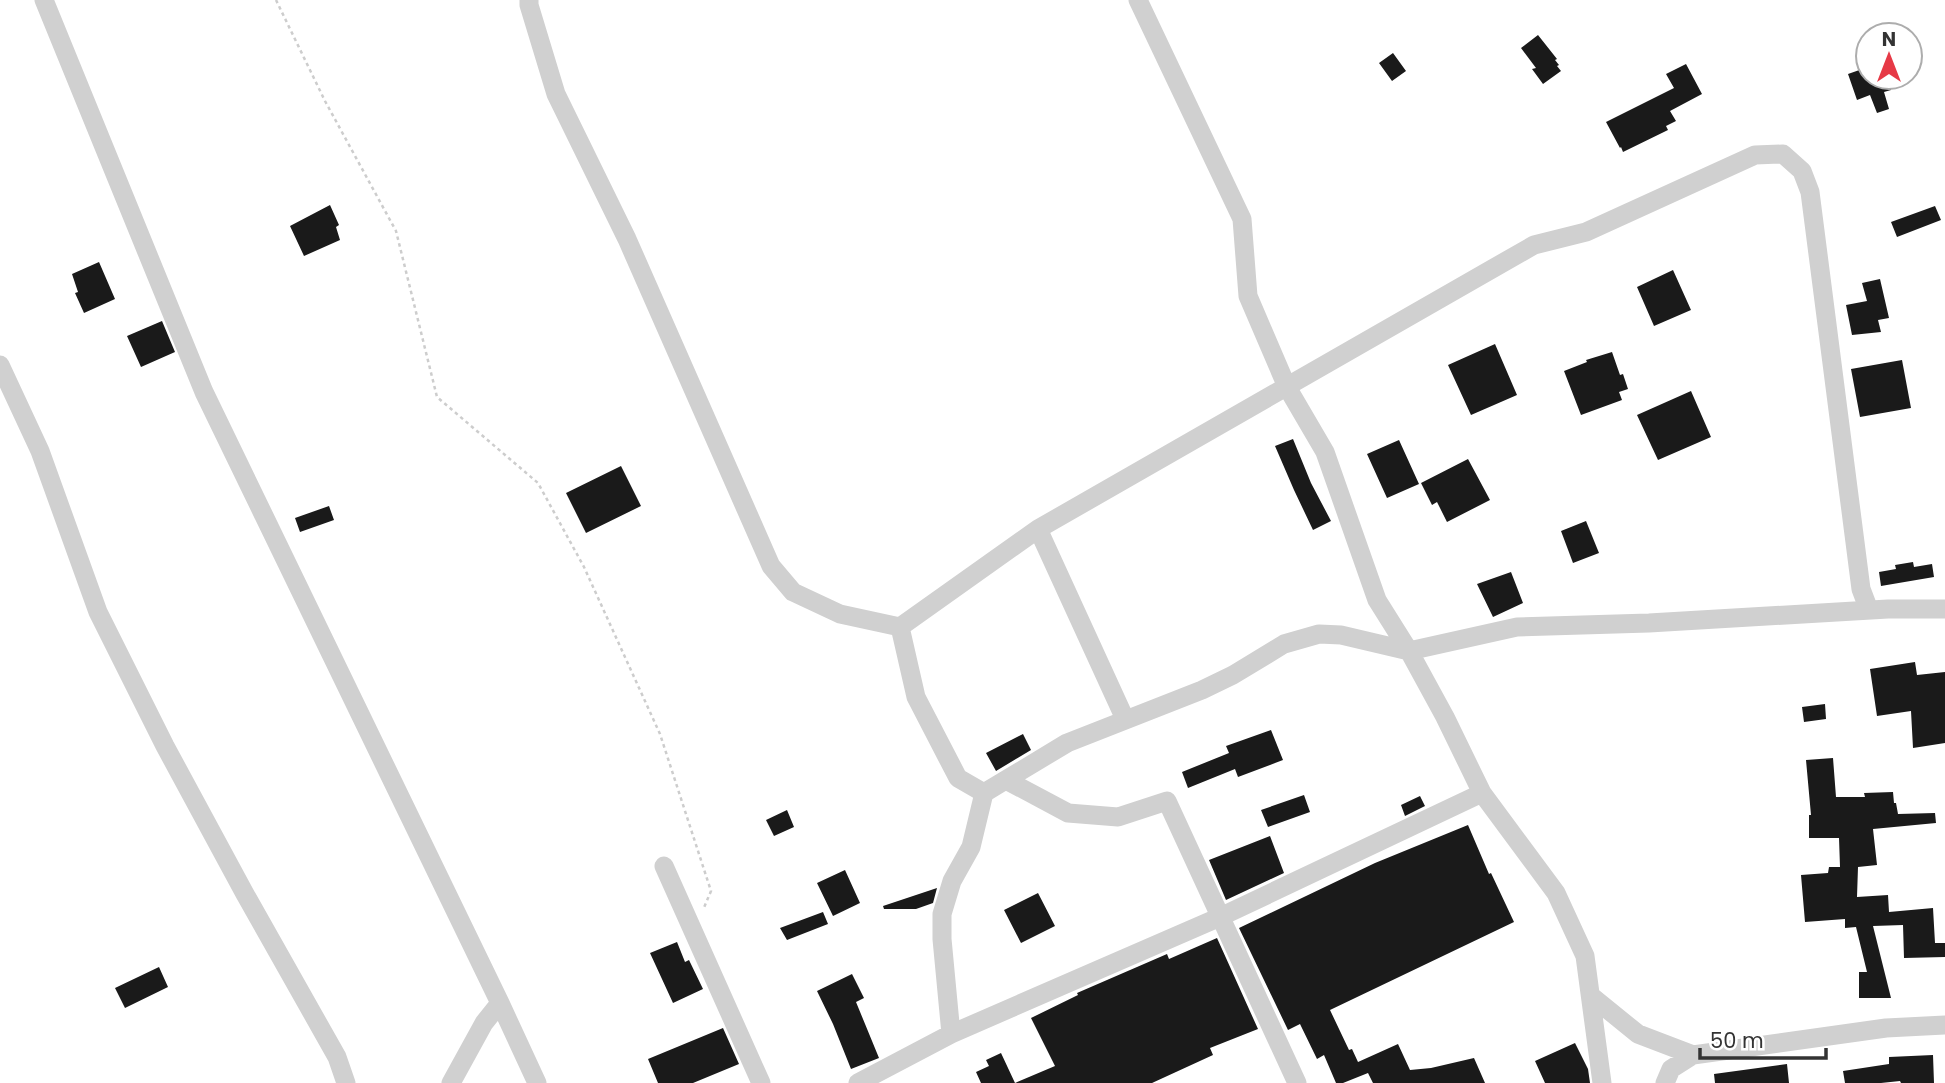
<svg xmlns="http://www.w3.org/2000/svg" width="1945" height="1083" font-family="Poppins,sans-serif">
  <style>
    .building { fill: #1a1a1a }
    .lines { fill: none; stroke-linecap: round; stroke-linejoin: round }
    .path { stroke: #cdcdcd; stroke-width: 2.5; stroke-dasharray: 3.5 3.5; stroke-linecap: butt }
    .minor { stroke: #d0d0d0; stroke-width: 19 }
  </style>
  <rect width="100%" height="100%" fill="#fff"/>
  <path class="building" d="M1538,35L1557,59L1555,60L1559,65L1557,66L1561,71L1543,84L1532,69L1536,68L1521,48Z
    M1393,53L1406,71L1392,81L1379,63Z
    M1686,64L1702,94L1670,111L1676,121L1666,126L1668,130L1623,152L1621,147L1620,148L1606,122L1674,88L1666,74Z
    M1868,67V77H1887L1891,90L1884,92L1889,109L1877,113L1870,95L1857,100L1848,74Z
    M330,205L339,225L336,227L340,240L304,256L290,226Z
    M1935,206L1941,220L1897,237L1891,222Z
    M99,262L115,299L84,313L75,293L78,292L72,274Z
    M1673,270L1691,310L1654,326L1637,287Z
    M1880,279L1889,318L1878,320L1881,332L1852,335L1846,305L1867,301L1862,283Z
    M162,321L175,352L141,367L127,336Z
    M1495,344L1517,395L1471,415L1448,365Z
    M1612,352L1620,375L1623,374L1628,389L1619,392L1622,400L1581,415L1564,371L1587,362L1586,360Z
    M1902,360L1911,408L1860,417L1851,369Z
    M1691,391L1711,437L1658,460L1637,415Z
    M1293,439L1311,483L1331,521L1313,530L1294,490L1275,446Z
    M1399,440L1419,484L1387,498L1367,454Z
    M1468,459L1490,500L1447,522L1437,502L1432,505L1421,483Z
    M621,466L641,506L586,533L566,493Z
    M329,506L334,520L300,532L295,518Z
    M1586,521L1599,553L1573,563L1561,531Z
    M1913,562L1914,567L1932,564L1934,577L1881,586L1879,572L1896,569L1895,565Z
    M1511,572L1523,603L1493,617L1477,584Z
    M1915,662L1917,675L1945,672V743L1913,748L1911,711L1877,716L1870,669Z
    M1825,704L1826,719L1804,722L1802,707Z
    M1271,730L1283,760L1238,777L1235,769L1188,788L1182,772L1229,753L1226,746Z
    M1023,734L1031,750L996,771L986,753Z
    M1833,758L1836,797H1865L1864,793L1893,792L1894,803H1896L1898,814L1935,813L1936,823L1873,829L1877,865L1858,867L1857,897L1888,895L1889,912L1933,908L1935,943H1945V957L1904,958L1903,925L1873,926L1891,998H1859V972H1867L1856,927L1845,928V919L1805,922L1801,875L1828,873L1829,867H1840L1839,838H1809V815H1811L1806,760Z
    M1304,795L1310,812L1268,827L1261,810Z
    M1420,796L1425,806L1405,816L1401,805Z
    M787,810L794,827L774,836L766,820Z
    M1468,825L1489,874L1491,873L1514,922L1330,1010L1349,1050L1352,1049L1358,1062L1398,1044L1410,1070L1431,1068L1474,1058L1485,1083H1373L1368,1073L1343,1083H1336L1324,1055L1317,1059L1300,1024L1288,1030L1239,928L1375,863Z
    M1270,836L1284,873L1226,900L1209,860Z
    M845,870L860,903L833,916L817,883Z
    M937,888L933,903L916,909H884L883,906Z
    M1038,893L1055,926L1021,943L1004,910Z
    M823,912L828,924L787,940L780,928Z
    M1217,938L1258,1029L1210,1048L1213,1055L1152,1083H981L976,1072L989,1066L986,1060L1001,1053L1015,1083L1055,1066L1031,1018L1078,995L1077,993L1167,954L1169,959Z
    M677,942L685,962L689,960L703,989L673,1003L650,953Z
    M159,967L168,987L125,1008L115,988Z
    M852,974L864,998L856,1002L879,1058L851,1069L833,1024L817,991Z
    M723,1028L739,1064L693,1083H658L648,1059Z
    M1575,1043L1588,1069L1590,1083H1545L1535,1061Z
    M1933,1055L1934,1083H1901L1900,1081L1881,1083H1845L1843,1071L1889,1064V1057Z
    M1787,1064L1789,1083H1715L1714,1074Z"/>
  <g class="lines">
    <path class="path" d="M276,0L325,101L396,231L437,397L538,483L584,567L660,734L711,891L703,910"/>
    <path class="minor" d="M44,0L204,392L500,1003L537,1083
      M529,0V5L556,94L627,239L771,566L793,592L840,614L900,627
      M1138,0L1242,219L1248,296L1287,387L1325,452L1377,600L1409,651L1445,717L1482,793L1556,893L1585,956L1602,1083
      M0,365L40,451L98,612L165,746L245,894L337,1057L346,1083
      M1038,529L1125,719
      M1006,780L1068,813L1118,817L1167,801L1297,1083
      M984,793L958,778L916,697L900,627L1038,529L1534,245L1586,232L1755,155L1783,154L1802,171L1810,192L1861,589L1869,610
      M664,866L761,1083
      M1591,996L1638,1034L1693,1055
      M951,1034L942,939V914L952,881L971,847L984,793L1067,743L1202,690L1233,675L1284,644L1319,634L1341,635L1409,651L1517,627L1649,623L1888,609H1945
      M451,1083L484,1023L500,1003
      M858,1083L951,1034L1220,917L1482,793
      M1665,1083L1671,1069L1693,1055L1886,1028L1945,1025"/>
  </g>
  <g transform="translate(1889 56)"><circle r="33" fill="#ffffff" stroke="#adadad" stroke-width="2"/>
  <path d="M0-5L12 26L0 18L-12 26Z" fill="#e63946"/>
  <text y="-10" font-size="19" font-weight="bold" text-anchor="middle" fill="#333333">N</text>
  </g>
  <path d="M1700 1048v10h126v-10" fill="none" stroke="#333333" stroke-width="3.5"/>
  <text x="1710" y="1048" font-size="21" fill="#333333" stroke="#ffffff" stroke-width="5" paint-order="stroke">50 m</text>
</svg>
